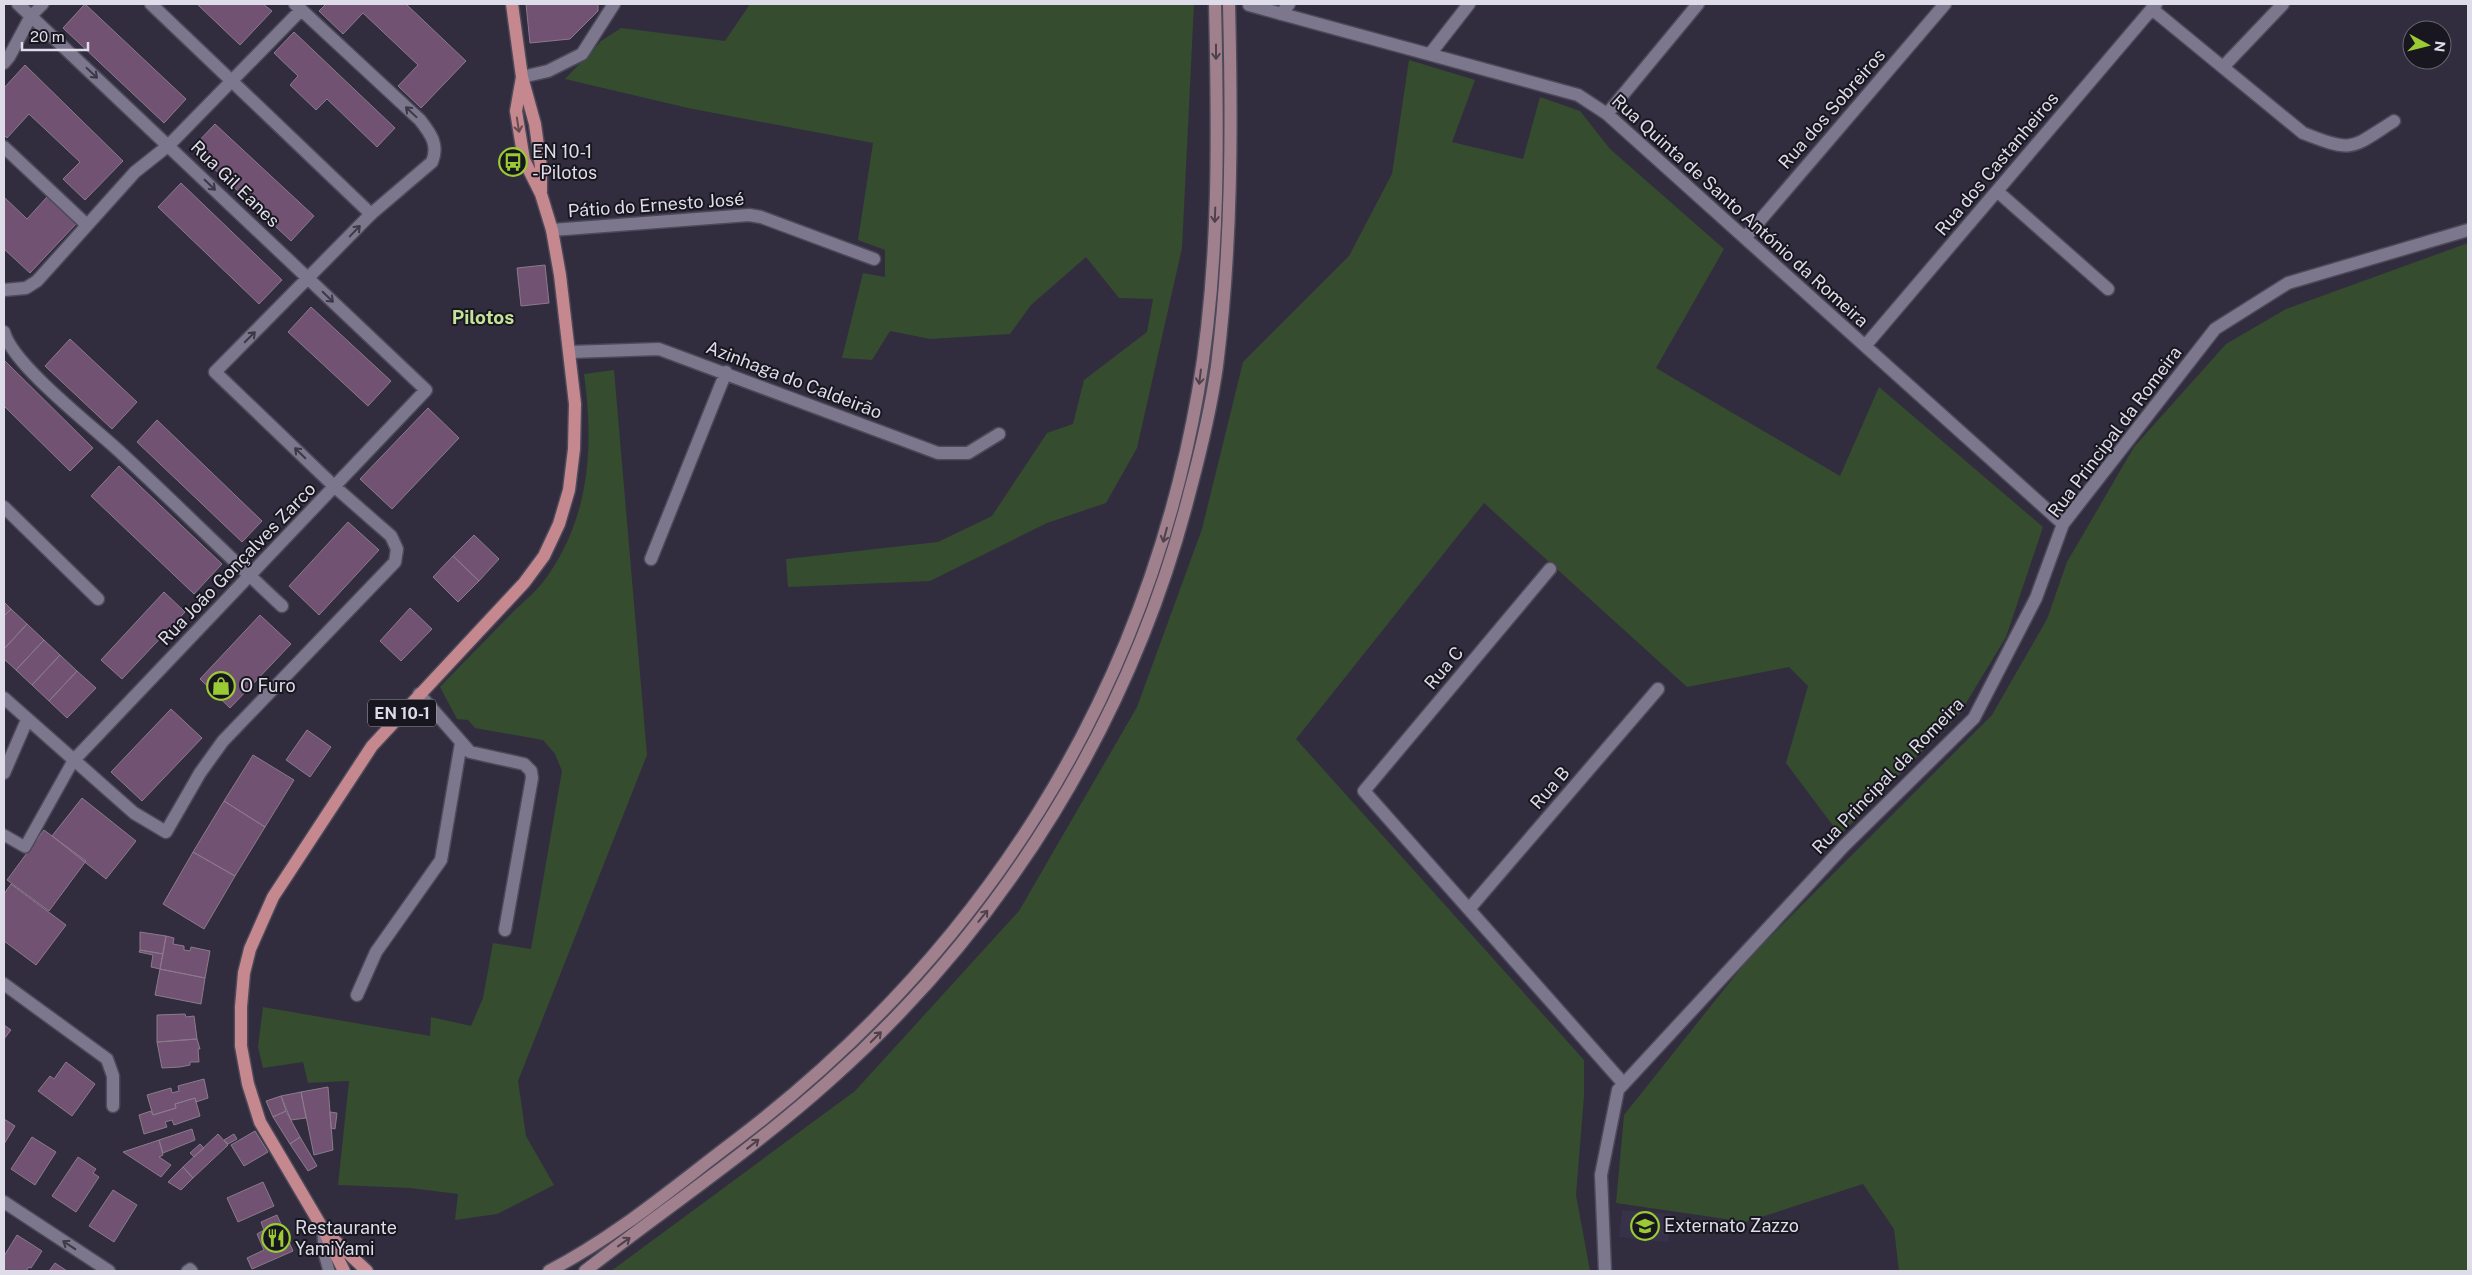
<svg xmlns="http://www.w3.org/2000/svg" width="2472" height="1275" font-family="'Public Sans',sans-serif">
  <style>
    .built { fill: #37314a }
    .green { fill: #354c2f }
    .building { fill: #715272; stroke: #8b7a8b }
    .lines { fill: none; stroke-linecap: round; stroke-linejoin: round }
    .service-casing { stroke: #4c4959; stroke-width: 14 }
    .pedestrian-casing { stroke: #4c4959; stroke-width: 15 }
    .minor-casing { stroke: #4c4959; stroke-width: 15 }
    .tertiary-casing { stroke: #4c4959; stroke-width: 15 }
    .secondary-casing { stroke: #4c4959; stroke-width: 15 }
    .primary-casing { stroke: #4c4959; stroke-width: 15 }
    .service { stroke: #7c778d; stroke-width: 11 }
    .pedestrian { stroke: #7c778d; stroke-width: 12 }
    .minor { stroke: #7c778d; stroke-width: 12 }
    .tertiary { stroke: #7c778d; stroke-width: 12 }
    .secondary { stroke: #a1808e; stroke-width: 12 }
    .primary { stroke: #c5888f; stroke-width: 12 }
    .oneway { stroke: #4f414b }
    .oneway2 { stroke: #3b3946 }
    .oneway3 { stroke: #664a51 }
    .labels { text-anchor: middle; stroke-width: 4; stroke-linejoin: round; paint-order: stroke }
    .shield { fill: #18171f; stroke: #a3a1ac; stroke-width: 1 }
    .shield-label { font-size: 16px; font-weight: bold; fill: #dfdce9 }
    .street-label { font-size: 18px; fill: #dfdce9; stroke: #18171f }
    .poi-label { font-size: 18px; fill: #dfdce9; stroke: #18171f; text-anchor: start }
    .neighbourhood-label { font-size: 19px; font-weight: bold; fill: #c4e299; stroke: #18171f }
  </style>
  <rect width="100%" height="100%" fill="#312d3f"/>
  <path class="built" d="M1622,1210L1671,1214L1668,1242L1619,1237Z"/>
  <path class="green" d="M750,4H1194L1182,248L1137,448L1106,503L1047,523L930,581L788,587L786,559L938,542L992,516L1047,433L1073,424L1084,380L1147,332L1153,299L1119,298L1086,257L1031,305L1010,334L930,339L890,331L872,360L842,358L863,273L885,277V250L858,240L873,143L688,108L565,79L601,41L621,28L725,41Z
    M1409,60L1475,80L1452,142L1523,159L1540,97L1580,111L1610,149L1724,249L1656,368L1840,476L1879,387L2043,527L2006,637L1960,713L1840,835L1786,763L1808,686L1789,667L1687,687L1484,503L1296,739L1584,1060V1096L1576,1195L1590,1271H611L855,1091L1019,911L1137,707L1202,529L1243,362L1349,256L1392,174Z
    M2468,243V1271H1899L1894,1229L1863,1184L1746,1222L1616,1203L1624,1115L1749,958L1992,715L2047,619L2067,562L2134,447L2226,344L2286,309Z
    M614,370L647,755L518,1081L526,1136L554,1185L497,1214L455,1220L458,1194L410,1188L338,1185L349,1081L308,1083L303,1062L263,1068L258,1047L263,1007L430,1036L431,1017L471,1026L483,998L493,943L531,949L562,771L555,754L543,740L475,728L468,720L457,719L440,687C464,662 488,638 512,613C523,602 537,591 546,578C590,517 594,446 584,374Z"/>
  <path class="building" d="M85,4L186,99L164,123L63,28Z
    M197,4H263L272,11L240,45Z
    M326,4H406L466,61L421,108L398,86L418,65L363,13L343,34L319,11Z
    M526,4H598V11L570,39L530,43Z
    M294,32L395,128L377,147L327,99L316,110L290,85L298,76L274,53Z
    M25,65L123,161L85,200L63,179L80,162L29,114L7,138L4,135V88Z
    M215,124L314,216L291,241L192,148Z
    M181,183L282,280L259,304L158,207Z
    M4,197L27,219L47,197L76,224L30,273L4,249Z
    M545,265L549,303L521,306L517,268Z
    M311,307L391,381L368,406L288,332Z
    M70,339L137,402L112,429L45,366Z
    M4,360L93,448L70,471L4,406Z
    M428,408L459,438L392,509L360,479Z
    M157,420L262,521L242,542L137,442Z
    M119,466L222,564L194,594L91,496Z
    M348,522L379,550L319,615L289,586Z
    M474,535L499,559L479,581L453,556Z
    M453,556L479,581L458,602L433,577Z
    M164,592L185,612L122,679L101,660Z
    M4,602L11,609L4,616Z
    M410,608L432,629L401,661L380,641Z
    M11,609L27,624L4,649V616Z
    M260,615L291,644L230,708L200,679Z
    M27,624L44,640L16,670L4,659V649Z
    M44,640L60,655L32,685L16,670Z
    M60,655L77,671L49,701L32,685Z
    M77,671L96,688L67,718L49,701Z
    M171,709L202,738L142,801L111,772Z
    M307,730L331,747L310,777L286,760Z
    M253,755L294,780L265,827L224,801Z
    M82,798L136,841L106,879L52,836Z
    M224,801L265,827L235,876L193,852Z
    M44,830L86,861L49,911L7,880Z
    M193,852L235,876L204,929L163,904Z
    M11,884L66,925L36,965L4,941V894Z
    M140,932L166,936L163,954L140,950Z
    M166,936L174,938L173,944L184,946V950L190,951L191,947L210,951L205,978L160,969Z
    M140,950L163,954L160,969L151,967L153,955L139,952Z
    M160,969L205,978L201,1004L155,995Z
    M185,1014L186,1017L194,1016L197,1039L157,1042V1015Z
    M4,1025L11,1030L4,1039Z
    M197,1039L200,1049H198L199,1062H190V1065L180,1067L162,1068L157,1042Z
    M66,1062L95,1084L72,1116L38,1091L50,1076L54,1079Z
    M204,1079L208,1098L196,1102L195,1098L175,1104L176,1108L153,1115L147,1095L171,1088L172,1093L179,1091L178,1086Z
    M328,1087L333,1150L314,1155L301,1092Z
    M301,1092L306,1118L291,1120L281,1096Z
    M281,1096L286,1111L273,1117L266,1101Z
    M195,1098L200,1116L174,1125L172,1120L165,1122L167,1127L144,1134L139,1115L151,1111L153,1115L176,1108L175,1104Z
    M286,1111L300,1137L290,1144L273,1117Z
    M330,1112L337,1113L335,1129L331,1128Z
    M4,1119L15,1126L4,1144Z
    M192,1129L195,1140L163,1153L159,1140Z
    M255,1131L268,1152L244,1166L231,1145Z
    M218,1134L228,1145L193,1178L183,1167Z
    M234,1134L237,1139L228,1144L224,1140Z
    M32,1137L56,1152L35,1185L11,1169Z
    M300,1137L317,1166L308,1171L290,1144Z
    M159,1140L163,1155L159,1157L171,1165L161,1177L123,1152Z
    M200,1144L204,1148L194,1157L190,1153Z
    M78,1157L96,1169L93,1173L99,1177L76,1212L52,1196Z
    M183,1167L193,1178L181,1190L168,1182Z
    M263,1182L274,1206L238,1222L227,1198Z
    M113,1190L137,1205L114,1242L89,1226Z
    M277,1215L293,1251L252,1269L247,1258L264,1250L257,1234L264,1230L261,1222Z
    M17,1235L42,1251L31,1268L29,1267L26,1271H4V1256Z
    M55,1263L67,1271H49Z"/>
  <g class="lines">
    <defs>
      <path id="service" d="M31,16L43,4
        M4,835L25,847L73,761
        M323,1231L324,1253L329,1271
        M187,1271L190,1269L192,1271"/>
      <path id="pedestrian" d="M151,4L371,214
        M4,63L9,57L31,16
        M4,147L87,225
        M4,290L26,288L37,281L135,172L169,145
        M4,332C13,365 91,425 119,451C174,502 227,555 282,606"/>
      <path id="minor" d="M18,4L426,390L73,761
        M1249,5L1578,95L1607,114L2063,524
        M2152,9L2303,133C2354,153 2350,149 2394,121
        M1281,14L1289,4
        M1430,54L1469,4
        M2223,67L2283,4
        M1607,114L1698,4
        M169,145L301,10
        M1997,191L2108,289
        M552,230L749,215L761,217L874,259
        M1745,238L1945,4
        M1865,346L2156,4
        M570,352L659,349L938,453H968L999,434
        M4,507L98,599
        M651,559L726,372
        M1550,569L1364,791L1623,1083
        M419,694L470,752L524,764L531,771L532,778L505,930
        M4,698L134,813L166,832L200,773L223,741L395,562L397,549L391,536L335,487L215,372L371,214L432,162C439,145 431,134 420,120L295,4
        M4,773L27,720
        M1469,909L1658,689
        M4,984L107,1059L113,1076V1106
        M357,995L376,952L441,860L461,743
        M4,1202L109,1271
        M1605,1271L1601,1175L1618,1090L1844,846L1974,718L2036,598L2063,524L2215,329L2288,283L2468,230"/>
      <path id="tertiary" d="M522,77L548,71L582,54L614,4"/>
      <path id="secondary" d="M549,1271C617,1236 675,1186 736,1140C983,952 1144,699 1198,392C1220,265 1218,133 1215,4
        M585,1271C666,1208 752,1150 829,1081C1005,925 1132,719 1190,491C1201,450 1211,408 1217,366C1232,245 1232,125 1229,4"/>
      <path id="primary" d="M512,4L522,77L535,124L541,167V191
        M330,1236L367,1271
        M344,1271L323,1229L260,1122L248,1084L241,1046V1007L244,973L250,949L273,897L372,746L524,583L544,556L559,524L569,490L574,449L575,404L560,275L552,230L541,194L524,160L516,111L522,77"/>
    </defs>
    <use href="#service" class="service-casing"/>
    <use href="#pedestrian" class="pedestrian-casing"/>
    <use href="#minor" class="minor-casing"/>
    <use href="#tertiary" class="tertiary-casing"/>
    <use href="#secondary" class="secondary-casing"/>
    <use href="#primary" class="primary-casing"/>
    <use href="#service" class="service"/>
    <use href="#pedestrian" class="pedestrian"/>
    <use href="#minor" class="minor"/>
    <use href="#tertiary" class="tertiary"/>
    <use href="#secondary" class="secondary"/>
    <use href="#primary" class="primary"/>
  </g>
  <defs><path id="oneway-shaft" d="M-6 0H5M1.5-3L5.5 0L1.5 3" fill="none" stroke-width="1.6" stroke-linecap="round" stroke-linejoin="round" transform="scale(1.25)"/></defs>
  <g class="oneway">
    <use href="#oneway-shaft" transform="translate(1216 52) rotate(90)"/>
    <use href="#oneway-shaft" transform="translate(1215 215) rotate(92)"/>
    <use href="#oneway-shaft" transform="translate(1200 377) rotate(97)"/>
    <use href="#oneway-shaft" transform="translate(1165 535) rotate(105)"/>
    <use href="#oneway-shaft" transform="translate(983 916) rotate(-51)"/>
    <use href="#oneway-shaft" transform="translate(876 1037) rotate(-45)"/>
    <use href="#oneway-shaft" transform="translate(753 1144) rotate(-38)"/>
    <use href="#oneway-shaft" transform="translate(624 1242) rotate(-36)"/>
  </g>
  <g class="oneway2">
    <use href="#oneway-shaft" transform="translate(92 73) rotate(43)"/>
    <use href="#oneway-shaft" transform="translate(411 112) rotate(-137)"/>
    <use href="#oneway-shaft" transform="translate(210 185) rotate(44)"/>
    <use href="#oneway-shaft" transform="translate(355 231) rotate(-46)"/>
    <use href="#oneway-shaft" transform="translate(328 297) rotate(44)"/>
    <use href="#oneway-shaft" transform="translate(250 337) rotate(-45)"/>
    <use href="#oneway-shaft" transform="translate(300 453) rotate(-136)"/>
    <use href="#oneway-shaft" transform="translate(69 1245) rotate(-147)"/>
  </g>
  <use class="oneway3" href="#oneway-shaft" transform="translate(518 125) rotate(81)"/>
  <defs>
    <symbol id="bus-ring" viewBox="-11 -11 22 22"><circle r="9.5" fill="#18171f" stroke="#9acb34" stroke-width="1.5"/><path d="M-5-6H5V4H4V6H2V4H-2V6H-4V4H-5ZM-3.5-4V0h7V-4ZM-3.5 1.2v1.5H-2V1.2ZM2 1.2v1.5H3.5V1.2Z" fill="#9acb34"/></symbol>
    <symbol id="shop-ring" viewBox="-11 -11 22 22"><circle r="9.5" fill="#18171f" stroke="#9acb34" stroke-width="1.5"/><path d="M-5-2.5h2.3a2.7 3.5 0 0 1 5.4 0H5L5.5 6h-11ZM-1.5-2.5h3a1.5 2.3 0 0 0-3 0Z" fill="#9acb34"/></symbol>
    <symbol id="school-ring" viewBox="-11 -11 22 22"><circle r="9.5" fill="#18171f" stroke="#9acb34" stroke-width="1.5"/><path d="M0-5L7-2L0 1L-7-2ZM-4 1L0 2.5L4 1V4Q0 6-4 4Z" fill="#9acb34"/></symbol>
    <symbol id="restaurant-ring" viewBox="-11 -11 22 22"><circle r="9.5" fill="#18171f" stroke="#9acb34" stroke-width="1.5"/><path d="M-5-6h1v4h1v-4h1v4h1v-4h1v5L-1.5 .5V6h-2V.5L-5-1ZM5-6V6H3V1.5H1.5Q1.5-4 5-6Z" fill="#9acb34"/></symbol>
  </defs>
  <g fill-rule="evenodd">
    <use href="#bus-ring" x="497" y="146" width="32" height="32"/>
    <use href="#shop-ring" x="205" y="670" width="32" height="32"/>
    <use href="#school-ring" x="1629" y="1210" width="32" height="32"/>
    <use href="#restaurant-ring" x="260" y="1222" width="32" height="32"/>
  </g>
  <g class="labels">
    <rect class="shield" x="368" y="699.5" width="68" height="27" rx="4"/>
    <g class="shield-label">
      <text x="402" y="719">EN 10-1</text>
    </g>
    <g class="street-label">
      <text transform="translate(1832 109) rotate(-49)" y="6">Rua dos Sobreiros</text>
      <text transform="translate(1997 164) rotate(-50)" y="6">Rua dos Castanheiros</text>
      <text transform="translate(235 184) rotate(44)" y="6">Rua Gil Eanes</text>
      <text transform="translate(656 205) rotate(-4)" y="6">Pátio do Ernesto José</text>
      <text transform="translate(1740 211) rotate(42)" y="6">Rua Quinta de Santo António da Romeira</text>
      <text transform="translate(794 380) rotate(21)" y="6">Azinhaga do Caldeirão</text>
      <text transform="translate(2115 432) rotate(-53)" y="6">Rua Principal da Romeira</text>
      <text transform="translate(237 564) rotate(-46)" y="6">Rua João Gonçalves Zarco</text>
      <text transform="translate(1444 668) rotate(-50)" y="6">Rua C</text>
      <text transform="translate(1888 776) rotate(-46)" y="6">Rua Principal da Romeira</text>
      <text transform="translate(1550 788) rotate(-49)" y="6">Rua B</text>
    </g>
    <g class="poi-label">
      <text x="532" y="158">EN 10-1<tspan x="532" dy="21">- Pilotos</tspan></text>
      <text x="240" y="692">O Furo</text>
      <text x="1664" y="1232">Externato Zazzo</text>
      <text x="295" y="1234">Restaurante<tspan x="295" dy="21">YamiYami</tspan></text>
    </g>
    <g class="neighbourhood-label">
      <text x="483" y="324">Pilotos</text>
    </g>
  </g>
  <rect width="2472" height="1275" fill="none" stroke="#dfdce9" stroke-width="10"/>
  <g transform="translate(2427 45) rotate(97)"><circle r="24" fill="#18171f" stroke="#686670"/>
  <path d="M0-4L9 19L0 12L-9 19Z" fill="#9acb34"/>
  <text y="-8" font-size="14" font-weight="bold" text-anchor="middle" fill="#dfdce9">N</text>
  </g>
  <path d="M22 42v8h66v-8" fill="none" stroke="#dfdce9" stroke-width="2.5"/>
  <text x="30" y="42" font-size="15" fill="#dfdce9" stroke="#18171f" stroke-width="4" paint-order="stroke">20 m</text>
</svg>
